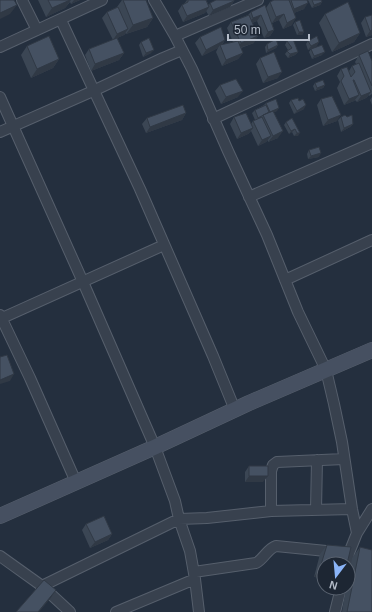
<svg xmlns="http://www.w3.org/2000/svg" width="372" height="612" font-family="Arial,sans-serif">
  <style>
    .lines { fill: none; stroke-linecap: round; stroke-linejoin: round }
    .street-casing { stroke: #565f6c; stroke-width: 12 }
    .secondary-casing { stroke: #565f6c; stroke-width: 16 }
    .street { stroke: #38414e; stroke-width: 10 }
    .secondary { stroke: #465061; stroke-width: 15 }
    .wall { fill: #3b4654 }
    .shaded-wall { fill: #303945 }
    .building { fill: #455162; stroke: #303945 }
  </style>
  <rect width="100%" height="100%" fill="#242f3e"/>
  <g class="lines">
    <defs>
      <path id="street" d="M22,0L37,30
        M154,0L175,36L192,69L228,151L267,235L298,312L326,370L334,404L342,442L352,509L357,533L349,553L347,564
        M61,20L140,189L213,356L235,410
        M175,36L258,0
        M0,47L102,0
        M0,97L83,282L155,447L175,501L179,519L190,551L195,579L199,612
        M213,119L372,44
        M0,132L93,91L163,58L182,50
        M249,197L372,143
        M285,280L372,240
        M0,315L30,378L76,482
        M0,319L164,245
        M316,510L317,460
        M271,511V471L273,465L277,462L344,459
        M357,533L372,509
        M0,556L42,586L70,612
        M194,572L256,563C264,559 267,549 276,546L336,552
        M42,586L179,519L207,518L271,511L352,509
        M116,612L195,579
        M335,612L341,588"/>
      <path id="secondary" d="M0,516L155,447L249,403L372,350"/>
    </defs>
    <use href="#street" class="street-casing"/>
    <use href="#secondary" class="secondary-casing"/>
    <use href="#street" class="street"/>
    <use href="#secondary" class="secondary"/>
  </g>
  <path class="wall" d="M38,0H80L71,4L70,2L65,8L46,17Z
    M122,0H146L153,18L147,27L126,34V33L124,35L117,38L124,53L119,60L91,71L85,55L89,49L113,40L102,18L107,12L117,7Z
    M187,0H206L209,5L210,3L234,1L230,7L209,16L206,11L205,13L183,22L178,11L182,5L184,4Z
    M274,0H307L304,9L294,13L292,25L283,29L279,20L272,23L274,30L270,36L264,38L257,21L252,23L254,43L241,48L243,53L238,59L222,66L216,52L218,48L202,56L195,43L200,37L225,40L222,45L233,42L227,28L231,22L248,15L251,12L266,8L270,2Z
    M308,0H321L322,2L320,5L312,8Z
    M325,14L360,33L354,42L332,52L319,23Z
    M365,17L372,35L366,37L361,23Z
    M295,22L304,32L302,35H297L293,25Z
    M287,41L298,52L295,55L288,58L285,54L288,50L285,45Z
    M308,41L317,46L308,50L306,44Z
    M141,42L151,53L143,57L139,45Z
    M267,44L278,45L276,48L266,53L265,47Z
    M27,46L59,59L53,68L31,78L21,55Z
    M311,49L322,55L312,59L309,52Z
    M359,55L372,61V94L369,96V95L366,98L357,102L355,100L354,101L344,105L337,88L340,82L337,76L341,69L349,71L352,66L356,64L355,62Z
    M260,58L278,78L263,83L256,64Z
    M315,83L325,85L323,88L315,91L313,86Z
    M220,85L238,97L221,104L215,91Z
    M372,97V105L370,100Z
    M321,99L337,121L323,126L317,105Z
    M291,100L304,109L294,114L289,103Z
    M266,103L277,111L274,112L278,138L268,142V140L266,142L258,146L251,131L248,134L237,139L230,124L234,117L251,124L253,121L255,120L252,113L255,110L264,105Z
    M186,113L182,120L146,133L142,124L147,118Z
    M341,117L353,124L350,127L341,132L338,120Z
    M292,118L298,136H294L292,132L289,134L284,125L286,122Z
    M309,150L319,157L308,159L307,154Z
    M249,466L263,482H245V472Z
    M86,524L112,534L108,540L90,548L82,530Z
    M327,545L324,564V578L314,577L320,554Z
    M360,547L372,612H342L346,588H348V580L352,558Z"/>
  <path class="shaded-wall" d="M70,0H71L65,8L46,17L52,8Z
    M74,0H80L71,4Z
    M234,1L230,7L209,16L213,10Z
    M322,2L320,5L312,8L314,5Z
    M308,3L304,9L289,15L294,9Z
    M17,5L10,14L0,19V13Z
    M209,7L205,13L183,22L187,16Z
    M284,14L279,20L272,23L276,17Z
    M261,15L257,21L248,24L253,18Z
    M153,18L147,27L126,34L133,25Z
    M296,18L292,25L283,29L287,23Z
    M128,29L124,35L113,40L117,34Z
    M274,30L270,36L264,38L268,32Z
    M372,30V35L366,37L370,31Z
    M299,32H304L302,35H297Z
    M360,33L354,42L332,52L339,43Z
    M258,36L254,43L236,49L241,43Z
    M225,40L220,47V45L218,48L202,56L206,50Z
    M319,42L317,46L308,50L311,46Z
    M278,45L276,48L266,53L268,50Z
    M154,50L151,53L143,57L146,53Z
    M298,52L295,55L288,58L290,54Z
    M325,52L322,55L312,59L314,56Z
    M124,53L119,60L91,71L95,64Z
    M243,53L238,59L222,66L226,60Z
    M59,59L53,68L31,78L37,69Z
    M282,72L278,78L263,83L268,77Z
    M325,85L323,88L315,91L317,88Z
    M243,91L238,97L221,104L226,97Z
    M371,92L366,98L357,102L361,96Z
    M359,95L354,101L344,105L349,99Z
    M306,105L304,109L294,114L297,111Z
    M279,108L277,111L269,114L270,112Z
    M186,113L182,120L146,133L150,127Z
    M341,115L337,121L323,126L328,120Z
    M353,124L350,127L341,132L344,128Z
    M253,128L248,134L237,139L241,133Z
    M295,129L292,132L289,134L291,131Z
    M283,131L278,138L268,142L273,136Z
    M297,133H300L298,136H294Z
    M271,136L266,142L258,146L262,140Z
    M321,153L319,157L308,159L311,156Z
    M14,374L10,381L0,384V380Z
    M249,476H268L263,482H245Z
    M112,534L108,540L90,548L95,542Z
    M320,568H324V578L314,577Z
    M56,590L50,599L39,612H38Z"/>
  <path class="building" d="M0,0H14L17,5L0,13Z
    M48,0H70L52,8Z
    M123,0H146L153,18L133,25Z
    M188,0H206L209,7L187,16L182,5L188,2Z
    M216,0H234V1L213,10L210,3Z
    M274,0H289L296,18L287,23L284,14L276,17L270,2Z
    M291,0H307L308,3L294,9Z
    M312,0H321L322,2L314,5Z
    M348,2L360,33L339,43L325,14Z
    M265,5L274,30L268,32L261,15L253,18L251,12Z
    M118,7L128,29L117,34L107,12Z
    M249,15L258,36L241,43L231,22Z
    M372,15V30L370,31L365,17Z
    M300,20L304,32H299L295,22Z
    M221,27L225,40L206,50L200,37Z
    M49,36L59,59L37,69L27,46Z
    M317,36L319,42L311,46L308,41Z
    M117,38L124,53L95,64L89,49Z
    M149,38L154,50L146,53L141,42Z
    M276,39L278,45L268,50L267,44Z
    M293,39L298,52L290,54L287,51L292,48L287,41Z
    M238,41L243,53L226,60L220,45Z
    M322,45L325,52L314,56L311,49Z
    M368,51L372,61V86L359,55Z
    M274,52L282,72L268,77L260,58Z
    M359,63L371,92L361,96L354,80H353L359,95L349,99L341,81L344,76L341,69L347,67L351,77L355,72L352,66Z
    M236,79L243,91L226,97L220,85Z
    M323,80L325,85L317,88L315,83Z
    M332,96L341,115L328,120L321,99Z
    M298,98L299,101L303,99L306,105L297,111L291,100Z
    M276,99L279,108L270,112L266,103Z
    M183,105L186,113L150,127L147,118Z
    M266,105L269,112L258,118L255,110Z
    M273,111L283,131L273,136L263,115Z
    M246,113L253,128L241,133L234,117Z
    M345,115L347,117L352,115L353,124L344,128L341,117Z
    M262,117L271,136L262,140L253,121Z
    M292,118L300,133H297L295,129L291,131L286,122Z
    M319,147L321,153L311,156L309,150Z
    M7,355L14,374L0,380V357Z
    M249,466H268V476H249Z
    M104,516L112,534L95,542L86,524Z
    M327,545L351,547L347,564H324V568H320Z
    M360,547L372,550V612H347Z
    M44,580L56,590L38,612H16Z"/>
  <g transform="translate(336 576) rotate(196)"><circle r="19" fill="#1d2633" stroke="#59626f"/>
  <path d="M0-3L7 15L0 10L-7 15Z" fill="#8ab4f8"/>
  <text y="-6" font-size="11" font-weight="bold" text-anchor="middle" fill="#b4bcc9">N</text>
  </g>
  <path d="M228 34v6h81v-6" fill="none" stroke="#b4bcc9" stroke-width="2"/>
  <text x="234" y="34" font-size="12" fill="#b4bcc9" stroke="#1d2633" stroke-width="3" paint-order="stroke">50 m</text>
</svg>
